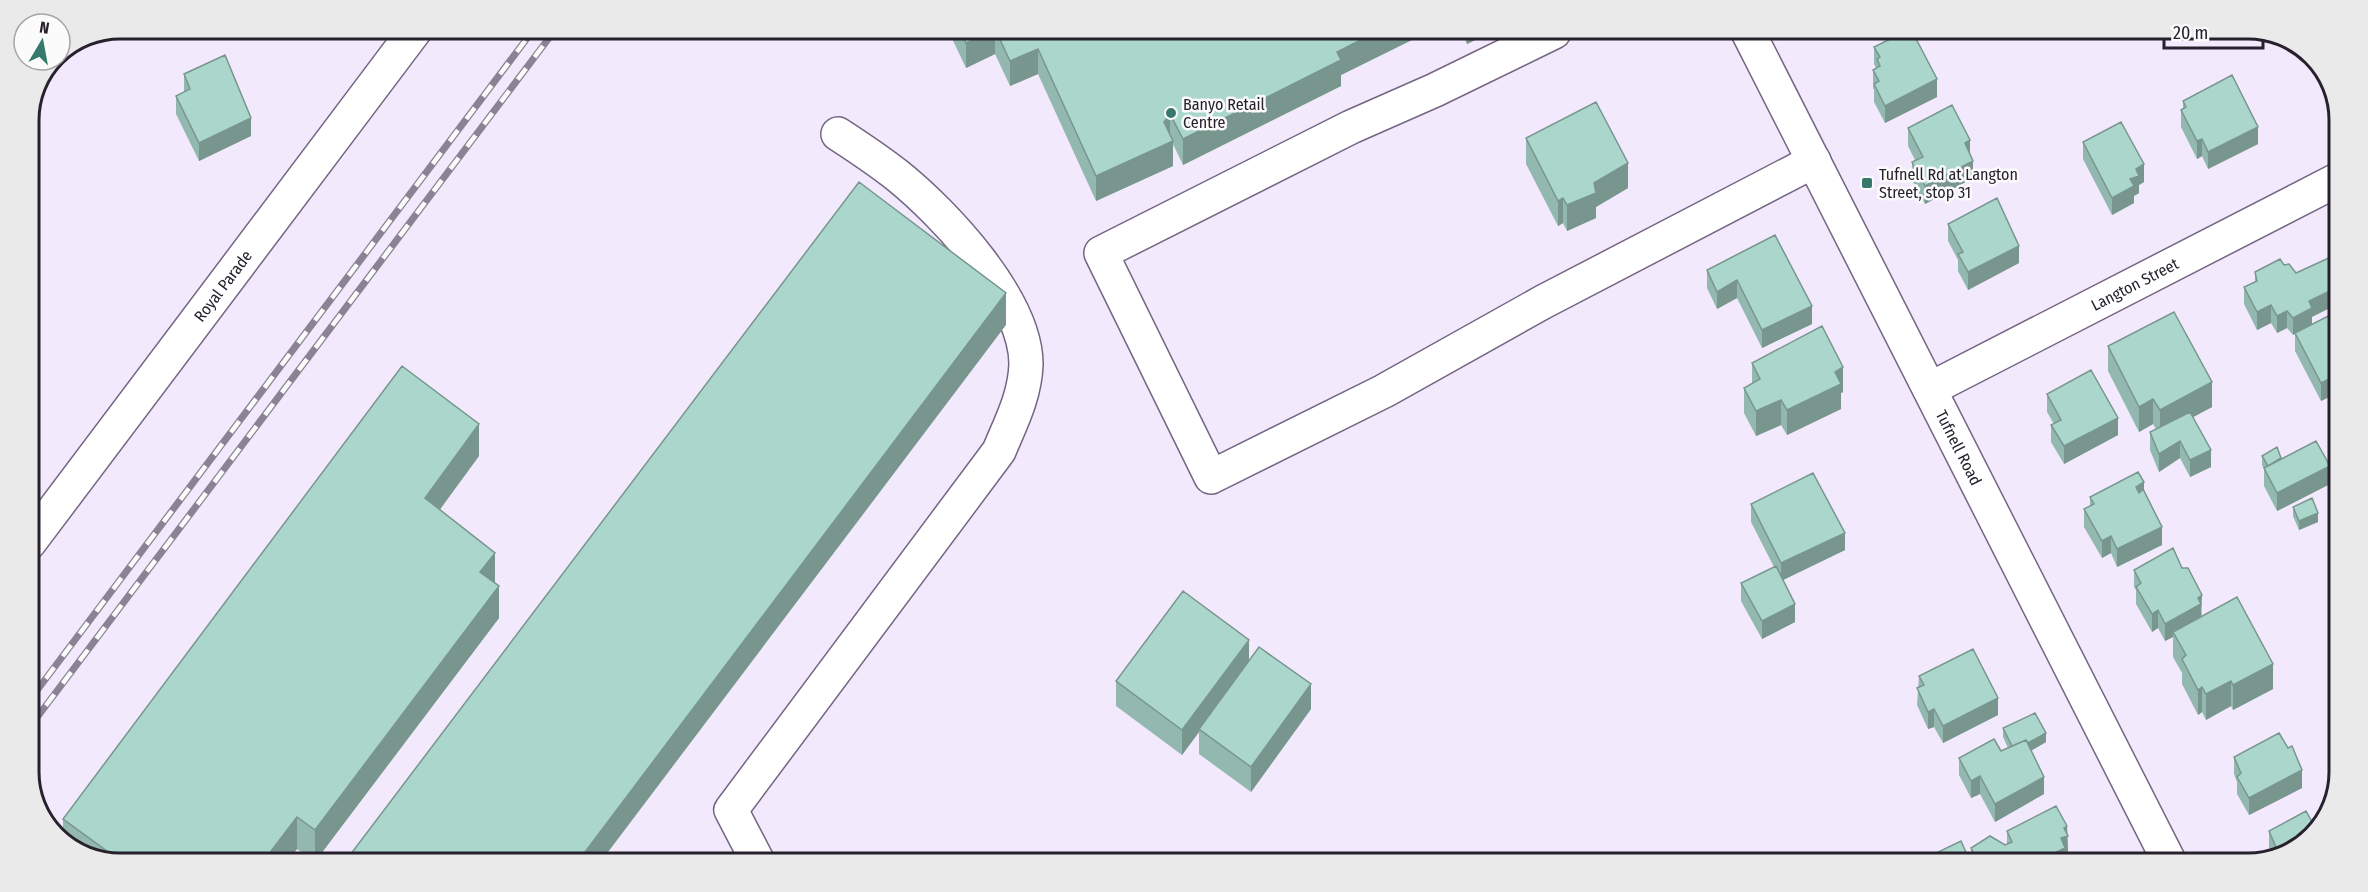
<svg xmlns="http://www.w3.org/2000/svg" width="2368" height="892" font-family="'Fira Sans Condensed',sans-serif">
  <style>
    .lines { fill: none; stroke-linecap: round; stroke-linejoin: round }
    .minor-casing { stroke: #746582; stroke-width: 36 }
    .minor { stroke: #fff; stroke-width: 33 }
    .rail-casing { stroke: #8b8393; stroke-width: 7 }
    .rail { stroke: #fbfbfb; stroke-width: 4.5; stroke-dasharray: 14; stroke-linecap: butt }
    .wall { fill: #93b8af }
    .shaded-wall { fill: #78968e }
    .building { fill: #abd6cb; stroke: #78968e; stroke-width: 1.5 }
    .poi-dot { fill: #36796c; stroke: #fbfbfb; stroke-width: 2 }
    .labels { text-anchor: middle; stroke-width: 5; stroke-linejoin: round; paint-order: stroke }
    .poi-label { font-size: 16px; fill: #27212d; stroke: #fbfbfb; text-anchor: start }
    .street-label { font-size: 16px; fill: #27212d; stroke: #fbfbfb }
    .rim { fill: none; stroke: #27212d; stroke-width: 3 }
  </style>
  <rect width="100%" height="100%" fill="#f3e9fd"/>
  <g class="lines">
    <defs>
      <g id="minor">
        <path d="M1554,32L1435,90L1351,127L1101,253L1211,477L1384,391L1543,302L1814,161"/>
        <path id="s1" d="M1748,32L2170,863"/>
        <path id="s2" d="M1930,389L2339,179"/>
        <path id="s3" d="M29,543L416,29"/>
        <path d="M757,860L731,810L999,451C1011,422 1025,396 1026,364C1026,300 945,214 898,176C879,161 858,147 838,134"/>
      </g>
    </defs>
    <use href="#minor" class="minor-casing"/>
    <use href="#minor" class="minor"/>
    <defs>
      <path id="rail" d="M29,701L534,29
        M29,728L555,30"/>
    </defs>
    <use href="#rail" class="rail-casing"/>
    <use href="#rail" class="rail"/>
  </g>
  <path class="wall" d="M948,30L1428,32L1341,75V86L1183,165L1173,144V166L1096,201L1038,74L1010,86L995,54L966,68Z
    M1461,32H1492L1467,44Z
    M1874,47L1937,97L1885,123L1874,102V90L1873,88V70L1876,68L1874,64Z
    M184,74L251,136L199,161L176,114V96L184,92Z
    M2183,101L2258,144L2208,169L2202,156L2197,159L2181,127V110L2183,109Z
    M1908,128L1970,154L1973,178L1925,204L1912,180V162L1915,160L1908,146Z
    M1526,138L1628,188L1596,207V218L1567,231L1563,223L1558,226L1526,164Z
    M2083,142L2144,182L2139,185V193L2134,196V203L2112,215L2083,159Z
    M1948,224L2019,263L1968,290L1958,271V260L1948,241Z
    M1775,235L1812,324L1762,348L1737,298L1717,309L1707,288V270Z
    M2255,272L2312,317V324L2338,311L2336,399L2333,395L2321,401L2295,351V334L2293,335L2287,328L2277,333L2271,323L2257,330L2244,304V287L2255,282Z
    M2108,346L2212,407L2193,417L2211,467L2190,477L2180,458L2159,472L2150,450V432L2156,429L2153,424L2139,432L2108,371Z
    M1752,363L1843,392L1841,393V409L1787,435L1781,425L1756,436L1744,413V388L1752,384Z
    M2047,394L2118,435L2064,464L2051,442V425L2054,424L2047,412Z
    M479,456L439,510L495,583L499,618L317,859H311L297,849L289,859H91L63,839V819Z
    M2262,456L2281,459L2330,484L2277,511L2264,486V469L2262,465Z
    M2144,490L2162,545L2117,567L2111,553L2102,558L2084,527V509L2090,507V497Z
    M1751,504L1845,550L1783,580L1795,622L1762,639L1741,601V583L1774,567L1751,522Z
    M2293,507L2318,522L2299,530L2293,516Z
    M2134,570L2202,613L2201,616L2273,689L2233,710L2231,706L2206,720L2202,712L2198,715L2182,684V673L2173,657V637L2165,641L2158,628L2152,632L2136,604V590L2134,587Z
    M1249,661L1311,709L1251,792L1199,754V732L1182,755L1116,706V681Z
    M1919,676L1998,715L1943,743L1934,727L1928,729L1917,705Z
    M2003,728L2046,742L2031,751L2044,794L1995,822L1980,794L1971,798L1959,775V758L2001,751L2008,748L2003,737Z
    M2234,757L2302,788L2249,815L2237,794V782L2234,774Z
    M2067,826L2068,853L2065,854V863H1971V848L2007,844V831Z
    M2269,831L2299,848L2273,856L2269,848Z
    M1936,853L1969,863H1937Z"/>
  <path class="shaded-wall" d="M993,31H995V54L966,68V43Z
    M1378,31L1428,32L1341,75V86L1183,165V139L1337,52Z
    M1467,32H1492L1467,44Z
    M1038,49V74L1010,86V61Z
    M1937,79V97L1885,123V106Z
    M1170,114V139L1173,141V166L1096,201V176L1164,122Z
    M251,118V136L199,161V143Z
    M2258,127V144L2208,169V152Z
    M2202,139V156L2197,159V141Z
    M1970,140V157L1965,143Z
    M1973,161V178L1925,204V186Z
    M1628,163V188L1596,207V218L1567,231V205L1594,183Z
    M2144,164V182L2139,185V193L2134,196V203L2112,215V198L2130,179L2136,169Z
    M1563,198V223L1558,226V201Z
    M2019,246V263L1968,290V272Z
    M1737,280V298L1717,309V292Z
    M2338,287V304L2312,317V325L2293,335V318L2309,301Z
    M1006,293V325L602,860H579Z
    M2271,305V323L2257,330V312Z
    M1812,306V324L1762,348V330Z
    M2287,311V328L2277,333V316Z
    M1843,367V392L1841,393V409L1787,435V410L1835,372Z
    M2333,377V395L2321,401V383Z
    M2336,381H2337V398L2336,399Z
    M2212,382V407L2160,435V410Z
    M2153,399V424L2139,432V407Z
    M1781,400V425L1756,436V411Z
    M2118,418V435L2064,464V446Z
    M479,424V456L425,530V498Z
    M2180,441V458L2159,472V454Z
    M2211,450V467L2190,477V460Z
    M2330,466V484L2277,511V493Z
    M2144,482V499L2136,504V487Z
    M2318,513V522L2299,530V521Z
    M2162,527V545L2117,567V549Z
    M1845,533V550L1781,581V563Z
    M2111,536V553L2102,558V541Z
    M495,553V584L480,572Z
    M499,586V618L317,859H315V830Z
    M2202,595L2201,622L2173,632V637L2165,641V624Z
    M1795,604V622L1762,639V621Z
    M2158,610V628L2152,632V614Z
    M1249,640V665L1199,729V732L1182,755V730Z
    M2273,664V689L2233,710V685Z
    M2231,681V706L2206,720V694Z
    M1311,684V709L1251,792V767Z
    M2202,687V712L2198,715V690Z
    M1998,698V715L1943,743V726Z
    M1934,709V727L1928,729V712Z
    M2046,733V742L2014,760V750Z
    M2302,770V788L2249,815V798Z
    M1980,776V794L1971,798V781Z
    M2044,777V794L1995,822V804Z
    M297,817V849L289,859H265Z
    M2067,826L2068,853L2065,854V863H2034L2061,838L2064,828Z"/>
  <path class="building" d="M960,30L993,31L966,43Z
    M996,31H1378L1337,52L1341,60L1183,139L1170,114L1164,122L1173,141L1096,176L1038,49L1010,61Z
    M1902,33H1913L1937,79L1885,106L1874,84L1879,81L1873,70L1880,66L1877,59L1880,57L1874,47Z
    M225,55L251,118L199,143L176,96L190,89L184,74Z
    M2232,75L2258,127L2208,152L2202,139L2197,141L2181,110L2186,107L2183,101Z
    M1596,102L1628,163L1594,183L1596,193L1567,205L1563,198L1558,201L1526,138Z
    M1952,105L1970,140L1965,143L1973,161L1925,186L1912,162L1923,157L1908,128Z
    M2121,122L2144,164L2136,169L2139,176L2130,179L2134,186L2112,198L2083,142Z
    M859,182L1006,293L579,860L347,859Z
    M1997,198L2019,246L1968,272L1958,254L1963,252L1948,224Z
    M1775,235L1812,306L1762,330L1737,280L1717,292L1707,270Z
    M2333,256L2338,269V287L2309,301L2312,308L2293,318L2287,311L2277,316L2271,305L2257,312L2244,287L2257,281L2255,272L2280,259L2284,265L2289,264L2296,273Z
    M2338,311L2337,381H2336L2333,377L2321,383L2295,333Z
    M2174,312L2212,382L2160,410L2153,399L2139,407L2108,346Z
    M1822,326L1843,367L1835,372L1841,384L1787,410L1781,400L1756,411L1744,388L1760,379L1752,363Z
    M402,366L479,424L425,498L495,553L480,572L499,586L315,830L297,817L265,859H186L181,855L178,859H118L63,819Z
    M2091,370L2118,418L2064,446L2051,425L2061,420L2047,394Z
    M2190,412L2211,450L2190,460L2180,441L2159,454L2150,432Z
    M2316,441L2330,466L2277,493L2264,468Z
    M2277,447L2281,458L2268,466L2262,456Z
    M2138,472L2144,482L2136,487L2139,493L2143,489L2162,527L2117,549L2111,536L2102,541L2084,509L2094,504L2090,497Z
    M1813,473L1845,533L1781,563L1751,504Z
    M2312,498L2318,513L2299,521L2293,507Z
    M2173,548L2182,568H2188L2202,595L2198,598L2201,604L2165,624L2158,610L2152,614L2136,587L2141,583L2134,570Z
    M1776,566L1795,604L1762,621L1741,583Z
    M1183,591L1249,640L1182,730L1116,681Z
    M2237,597L2273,664L2233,685L2231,681L2206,694L2202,687L2198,690L2182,659L2186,655L2173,632Z
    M1259,647L1311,684L1251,767L1199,729Z
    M1973,649L1998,698L1943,726L1934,709L1928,712L1917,688L1924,685L1919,676Z
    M2035,713L2046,733L2028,743L2026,740L2012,746L2003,728Z
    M2279,733L2288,748L2292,746L2302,770L2249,798L2237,777L2241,773L2234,757Z
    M1994,739L2001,751L2026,740L2044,777L1995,804L1980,776L1971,781L1959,758Z
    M2056,806L2067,826L2064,828L2068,836L2061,838L2065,848L2034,863H1979L1971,848L1990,836L2005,845L2012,842L2007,831Z
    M2306,811L2315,827L2299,848L2279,854L2269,831Z
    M1961,841L1969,859L1962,863H1941L1936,853Z"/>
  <g class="poi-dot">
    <circle cx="1171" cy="113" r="6"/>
    <rect x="1861" y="177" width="12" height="12" rx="3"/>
  </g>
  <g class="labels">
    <g class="poi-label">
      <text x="1183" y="110">Banyo Retail<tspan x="1183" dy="18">Centre</tspan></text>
      <text x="1879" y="180">Tufnell Rd at Langton<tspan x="1879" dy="18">Street, stop 31</tspan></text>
    </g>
    <g class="street-label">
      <text dy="6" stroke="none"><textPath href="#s2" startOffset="230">Langton Street</textPath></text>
      <text dy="6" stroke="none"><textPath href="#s3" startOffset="322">Royal Parade</textPath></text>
      <text dy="6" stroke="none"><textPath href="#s1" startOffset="466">Tufnell Road</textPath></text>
    </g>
  </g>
  <path d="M0 0H2368V892H0ZM120 39H2248A81 81 0 0 1 2329 120V772A81 81 0 0 1 2248 853H120A81 81 0 0 1 39 772V120A81 81 0 0 1 120 39Z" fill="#eaeaeb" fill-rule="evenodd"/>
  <path class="rim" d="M120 39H2248A81 81 0 0 1 2329 120V772A81 81 0 0 1 2248 853H120A81 81 0 0 1 39 772V120A81 81 0 0 1 120 39Z"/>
  <g transform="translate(42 42) rotate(10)"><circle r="28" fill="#fbfbfb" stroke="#a6a4a9" stroke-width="1.5"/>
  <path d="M0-4.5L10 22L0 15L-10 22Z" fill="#36796c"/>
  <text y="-9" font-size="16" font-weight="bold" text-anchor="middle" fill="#27212d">N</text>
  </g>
  <path d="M2164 39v9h99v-9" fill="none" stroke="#27212d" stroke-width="3"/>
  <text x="2173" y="39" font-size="18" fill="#27212d" stroke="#fbfbfb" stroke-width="4.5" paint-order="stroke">20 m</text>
</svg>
